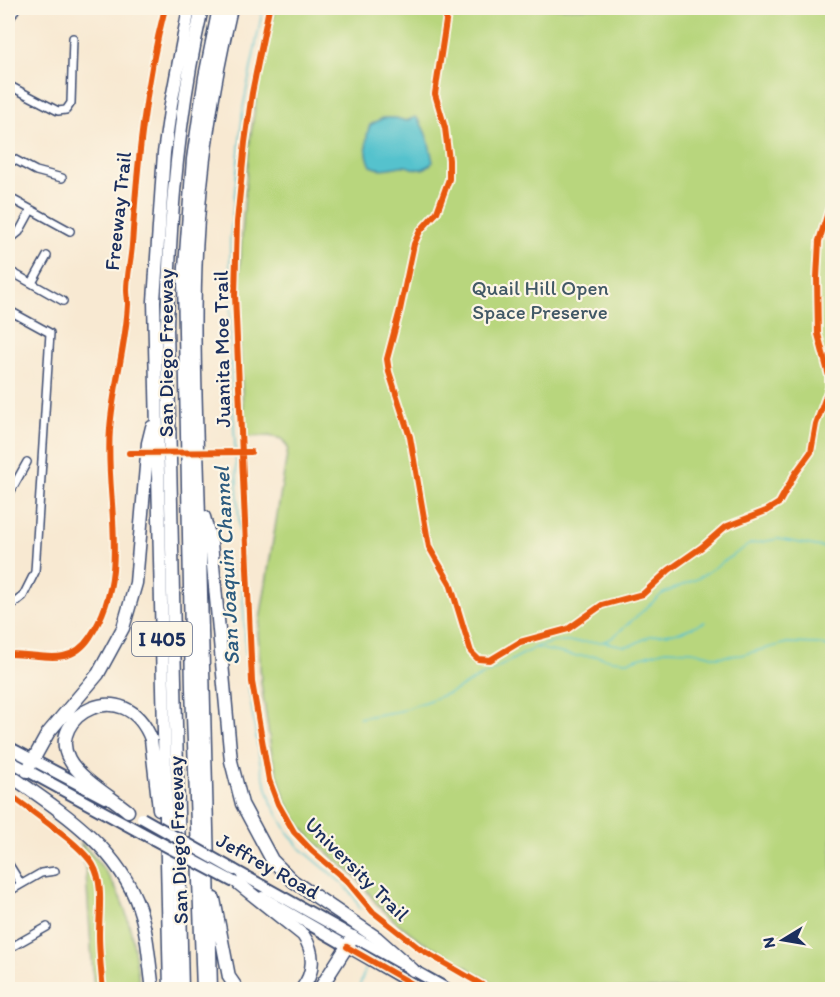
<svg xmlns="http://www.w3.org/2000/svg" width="840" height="997" font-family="Itim,sans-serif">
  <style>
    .green { fill: #b8d67d; stroke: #6a826e; stroke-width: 1.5 }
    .water { fill: #55c2cd; stroke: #387896; stroke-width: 1.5 }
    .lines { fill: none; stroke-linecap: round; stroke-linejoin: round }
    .stream { stroke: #55c2cd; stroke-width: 1.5 }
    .street-casing { stroke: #3c4b6f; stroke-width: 10 }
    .primary-casing { stroke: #3c4b6f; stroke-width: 14 }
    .highway-casing { stroke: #3c4b6f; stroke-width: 15 }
    .street { stroke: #fff; stroke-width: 7 }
    .primary { stroke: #fff; stroke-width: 10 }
    .highway { stroke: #fff; stroke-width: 12 }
    .primary-bridge-casing { stroke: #3c4b6f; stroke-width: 14; stroke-linecap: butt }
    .primary-bridge { stroke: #fff; stroke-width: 10 }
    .cycleway-casing { stroke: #fcf5e5; stroke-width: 10 }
    .cycleway { stroke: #e8590c; stroke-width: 6 }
    .labels { text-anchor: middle; stroke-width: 4.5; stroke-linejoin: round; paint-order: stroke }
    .shield { fill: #fcf5e5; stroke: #5e6a86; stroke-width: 1.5 }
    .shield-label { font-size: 20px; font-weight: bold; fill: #1b2f5e }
    .street-label { font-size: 21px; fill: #1b2f5e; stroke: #fcf5e5 }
    .park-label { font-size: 21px; fill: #425966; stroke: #fcf5e5 }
    .water-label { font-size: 22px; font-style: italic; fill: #2c5b7f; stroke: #fcf5e5 }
  </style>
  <rect width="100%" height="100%" fill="#fcf5e5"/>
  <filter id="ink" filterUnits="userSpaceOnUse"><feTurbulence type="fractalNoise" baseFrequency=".0167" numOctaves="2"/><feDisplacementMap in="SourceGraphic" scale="12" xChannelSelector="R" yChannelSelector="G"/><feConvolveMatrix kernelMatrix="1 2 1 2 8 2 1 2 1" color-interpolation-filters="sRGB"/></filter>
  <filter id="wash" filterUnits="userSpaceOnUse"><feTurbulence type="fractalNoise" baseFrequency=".008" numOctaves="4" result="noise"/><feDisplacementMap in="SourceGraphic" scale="24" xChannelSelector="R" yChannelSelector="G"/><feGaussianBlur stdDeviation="1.35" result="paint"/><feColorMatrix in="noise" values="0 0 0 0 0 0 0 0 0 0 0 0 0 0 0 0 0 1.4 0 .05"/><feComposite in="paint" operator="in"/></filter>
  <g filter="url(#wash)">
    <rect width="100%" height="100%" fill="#f8e9d2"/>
    <path class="green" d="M275,8H832V989H502L439,950L424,943L396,922L376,903L358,879L313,840L300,825L286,802L272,756L261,683L258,632L288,448L282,439L269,436L244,437L238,294L244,205L250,140L259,79Z
      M81,843C129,891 131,926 140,989H94L86,874Z"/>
    <path class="water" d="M416,117C427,130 430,147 433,162C418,177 413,164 400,166C389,168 382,171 371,166C365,154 365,138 370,125L383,118H396L406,121Z"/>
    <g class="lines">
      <path class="stream" d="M263,8L243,108L230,240L231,367L247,678L261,769L272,804L287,831L299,847L342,883L353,895L360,909
        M604,642L624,646L632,645L650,636L680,632L705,622
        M537,648L574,656H596L612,660L628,661L665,650L693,651L716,657L741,655L787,643L818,644L832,648
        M359,718L400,711L452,692L536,647L554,642H602L612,638L662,594L699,578L750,544L778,539L832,549
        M358,990L365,970"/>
    </g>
  </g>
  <g filter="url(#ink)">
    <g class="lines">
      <defs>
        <path id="street" d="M8,22L16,8
          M8,85L58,111L66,110L71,103L73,38
          M8,156L36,171L62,178
          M8,197L70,231
          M8,236H14L19,232L31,210
          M8,270L63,301
          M32,283L47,256
          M8,310L50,333L35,572L23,596L8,608
          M8,496L27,462
          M8,863L21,884
          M8,892L41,873L55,871
          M8,949L47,927"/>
        <path id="primary" d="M8,747L105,798
          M8,760L142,833
          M234,870L449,990
          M262,897L423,990"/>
        <path id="highway" d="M204,517L211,543L231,761L242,804L272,860L293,881L377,938L413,970
          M27,771L48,733L98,674L123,628L136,583L148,443L152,427
          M8,774C59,810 118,846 139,908C148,934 149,963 153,990
          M128,811C111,797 79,778 69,759C46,717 125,672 151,739L159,809
          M239,884L303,935C315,952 315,973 301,990
          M214,899L229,977L238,990
          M170,990L154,301L164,153L171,104L189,8
          M182,990L167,327C169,220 178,113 202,8
          M203,990L192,688L184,281L193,159L205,77L219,8
          M211,990C208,833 203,676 199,519C197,430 192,341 196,252C200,170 212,88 231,8
          M319,990L353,937"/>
      </defs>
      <use href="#street" class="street-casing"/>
      <use href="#primary" class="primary-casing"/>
      <use href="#highway" class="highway-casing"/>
      <use href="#street" class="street"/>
      <use href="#primary" class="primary"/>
      <use href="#highway" class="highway"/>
      <defs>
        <path id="primary-bridge" d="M142,818L234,870
          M142,833L234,882"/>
      </defs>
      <use href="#primary-bridge" class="primary-bridge-casing"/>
      <use href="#primary-bridge" class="primary-bridge"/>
      <defs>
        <path id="cycleway" d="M269,8L252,93L245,142L237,222L235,295L252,682L269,780L278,804L294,832L312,851L348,882L373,912L420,949L491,990
          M448,8L435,94L445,128L449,160V179L437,212L420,231L414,244L400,310L387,359L389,372L410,437L429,547L450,583L471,652L478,659L490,660L520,642L568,629L602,605L643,594L669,570L702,547L725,527L766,511L779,503L795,474L811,452L816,424L829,388V376L818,334L817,278L819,241L832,200
          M129,453L251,452
          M8,654C39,653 69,669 90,637C133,573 104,499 110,429C113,387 126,346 128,304C128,299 127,295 127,290C127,275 131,260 132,245C137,166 145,85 165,8
          M8,793C29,810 80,843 93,865C104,884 99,912 99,934C99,952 101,971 103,990
          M347,947L423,990"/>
      </defs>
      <use href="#cycleway" class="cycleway-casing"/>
      <use href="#cycleway" class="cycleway"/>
    </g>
  </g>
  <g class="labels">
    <rect class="shield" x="132" y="622" width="60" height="34" rx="4.5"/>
    <g class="shield-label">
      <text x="162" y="646">I 405</text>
    </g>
    <g class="street-label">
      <text transform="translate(118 211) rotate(-84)" y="7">Freeway Trail</text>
      <text transform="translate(222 349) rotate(-91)" y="7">Juanita Moe Trail</text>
      <text transform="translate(166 353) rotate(-90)" y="7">San Diego Freeway</text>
      <text transform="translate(178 840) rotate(-92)" y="7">San Diego Freeway</text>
      <text transform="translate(268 866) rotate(29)" y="7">Jeffrey Road</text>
      <text transform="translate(357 869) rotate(45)" y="7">University Trail</text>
    </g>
    <g class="park-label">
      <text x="540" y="295">Quail Hill Open<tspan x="540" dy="24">Space Preserve</tspan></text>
    </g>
    <g class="water-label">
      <text transform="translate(226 566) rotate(-93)" y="8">San Joaquin Channel</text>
    </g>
  </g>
  <rect width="840" height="997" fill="none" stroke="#fcf5e5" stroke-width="30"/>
  <g transform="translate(783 940) rotate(259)" stroke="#fcf5e5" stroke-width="4.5" paint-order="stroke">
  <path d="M0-4.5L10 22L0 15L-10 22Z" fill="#1b2f5e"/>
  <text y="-9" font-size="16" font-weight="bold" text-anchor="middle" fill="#1b2f5e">N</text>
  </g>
</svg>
